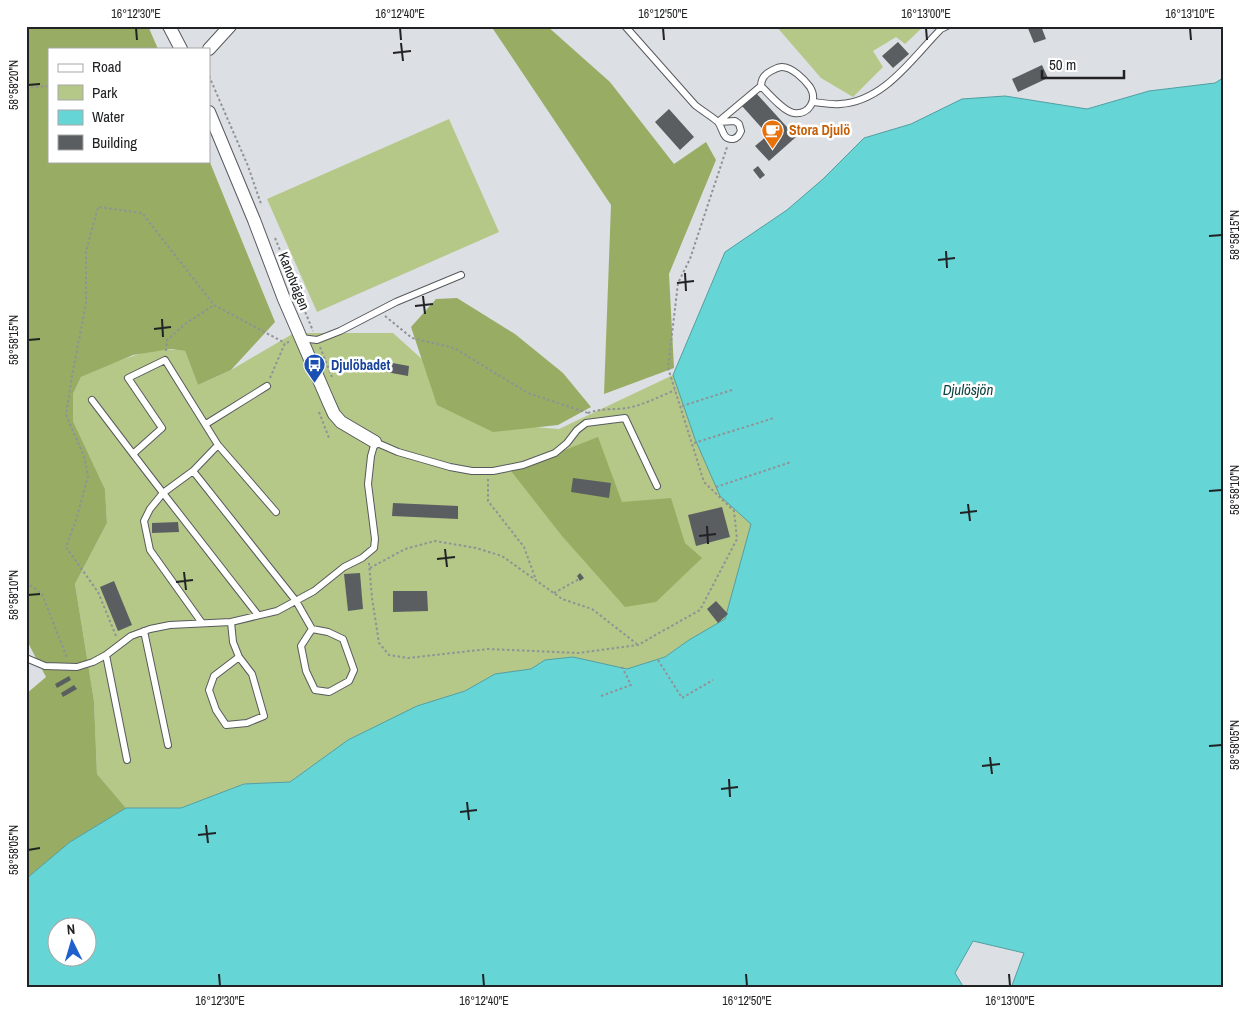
<svg xmlns="http://www.w3.org/2000/svg" width="1249" height="1014" font-family="'Archivo Narrow',sans-serif">
  <style>
    .green { fill: #b5c888 }
    .forest { fill: #98ad63 }
    .water { fill: #66d5d6; stroke: #519fa1; fill-rule: evenodd }
    .building { fill: #5b5e61 }
    .lines { fill: none; stroke-linecap: round; stroke-linejoin: round }
    .service-casing { stroke: #575a5d; stroke-width: 8 }
    .minor-casing { stroke: #575a5d; stroke-width: 14 }
    .path { stroke: #909296; stroke-width: 2; stroke-dasharray: 2.5 2.5; stroke-linecap: butt }
    .service { stroke: #fff; stroke-width: 6 }
    .minor { stroke: #fff; stroke-width: 12 }
    .ticks { fill: none; stroke: #212224; stroke-width: 2 }
    .labels { text-anchor: middle; stroke-width: 5; stroke-linejoin: round; paint-order: stroke }
    .food-label { font-size: 14px; font-weight: bold; fill: #c56008; stroke: #fff; text-anchor: start }
    .street-label { font-size: 14px; fill: #212224; stroke: #fff }
    .transit-label { font-size: 14px; font-weight: bold; fill: #164399; stroke: #fff; text-anchor: start }
    .water-label { font-size: 15px; font-style: italic; fill: #0d4142; stroke: #fff }
    .neatline { fill: none; stroke: #212224; stroke-width: 2 }
    .ticks-label { font-size: 12px; text-anchor: middle; fill: #212224 }
  </style>
  <rect width="100%" height="100%" fill="#dcdfe4"/>
  <path class="green" d="M776,26H924L905,44L896,37L873,51L883,67L853,97L821,78Z
    M449,119L499,232L317,312L267,199Z
    M294,333H393L494,424L559,429L673,375L695,439L720,496L752,524L726,619L689,640L665,657L627,669L573,657L545,660L531,669L495,674L465,691L417,706L348,740L290,782L244,784L181,808H126L97,774L94,701L75,584L107,523L105,489L73,421V394L81,377C114,363 148,345 185,351L198,385L231,370Z"/>
  <path class="forest" d="M26,26H148L158,49H49V161H209V160L275,322L231,370L198,385L185,351L171,349L133,355L81,377L73,394V421L105,489L107,523L75,584L94,701L97,774L126,808L70,842L26,879V694L46,677L26,639Z
    M491,26H547L610,82L674,164L706,142L716,160L669,274L674,368L604,394L611,205Z
    M457,298L515,334L563,373L591,407L558,425L493,432L437,405L411,327L436,299Z
    M598,437L622,502L671,498L685,543L702,558L656,602L625,607L562,536L511,471Z"/>
  <path class="water" d="M1223,78V988H1011L1024,953L973,941L955,973L964,988H26V879L70,842L126,808H181L244,784L290,782L348,740L417,706L465,691L495,674L531,669L545,660L573,657L627,669L665,657L689,640L725,619L751,524L720,496L695,439L673,375L725,252L787,210L823,179L864,138L911,124L962,99L1005,96L1087,109L1149,91L1215,83ZM58,926H88V956H58Z"/>
  <path class="building" d="M1027,26H1041L1046,39L1034,43Z
    M898,42L909,54L893,68L882,56Z
    M1042,65L1048,78L1018,92L1012,79Z
    M756,93L796,137L769,161L755,146L768,135L742,106Z
    M669,109L694,137L680,150L655,122Z
    M758,166L765,175L760,179L753,170Z
    M387,362L409,366L408,376L386,372Z
    M573,478L611,483L609,498L571,492Z
    M393,503L458,506V519L392,516Z
    M722,507L730,537L696,546L688,515Z
    M178,522L179,532L152,533V523Z
    M360,573L363,609L348,611L344,574Z
    M580,573L584,578L580,581L577,576Z
    M114,581L132,625L118,631L100,587Z
    M393,591H427L428,611L393,612Z
    M716,601L728,614L718,623L707,609Z
    M69,676L71,680L57,688L55,684Z
    M74,685L77,689L63,697L61,693Z"/>
  <g class="lines">
    <defs>
      <path id="service" d="M625,26L695,105C701,110 714,118 718,122C723,128 722,140 733,139C738,138 739,135 741,131L739,124L735,121L719,122
        M813,102C822,103 832,105 840,104C884,102 913,57 941,29L947,26
        M718,122L761,86C761,79 765,74 771,71C775,69 778,67 782,67C792,67 804,79 810,87C818,100 809,115 794,113C784,112 768,93 761,86
        M301,338L317,340L340,331L396,302L461,275
        M92,400L133,454
        M206,424L267,386
        M193,471L163,493L258,615
        M276,512L218,445L193,471L296,601L312,629L328,632L343,639L354,670L349,681L329,692L315,690L306,671L301,646L312,629
        M231,622L233,642L239,657L214,676L209,690L216,710L226,725L247,723L264,716L252,674L239,657
        M202,623L150,550L144,521L150,509L163,493L133,454L162,428L128,378L165,360L218,445
        M144,631L168,745
        M106,655L127,760
        M26,658L45,666L77,667L93,662L106,655L131,636L150,629L170,625L231,622L277,611L314,591L344,567L362,558L374,548L375,539L368,484L371,456L375,442L398,452L450,467L472,471H493L523,465L555,453L567,443L577,430L586,423L625,418L657,486"/>
      <path id="minor" d="M169,26L181,49
        M209,49L230,26
        M209,112L254,220L284,299L329,403L334,414L341,422L375,442"/>
    </defs>
    <use href="#service" class="service-casing"/>
    <use href="#minor" class="minor-casing"/>
    <path class="path" d="M209,76L248,166L261,204
      M26,88L49,86
      M275,238L313,331
      M385,316L412,338L454,348L528,393L588,413
      M320,347L332,377
      M166,351L167,340L185,324L214,305
      M270,378L285,343L289,342
      M682,406L732,390
      M319,412L329,438
      M588,413C601,408 614,410 627,408C643,405 659,397 675,390
      M694,443L774,418
      M488,479V501L524,547L536,580
      M716,487L791,462
      M369,563L372,598L379,643L389,655L408,658L488,649L578,653L638,645L659,633L700,610L737,539L734,511L704,482L668,368L678,283L690,259L727,147
      M370,568L405,549L435,541L476,548L502,556L562,599L592,609L637,644
      M26,582L42,594L67,658
      M554,593L579,579
      M116,636L98,592L66,547L77,517L88,476L84,456L66,415L72,376L86,303V251L98,207L142,213L214,305L285,343
      M658,660L682,698L713,680
      M601,696L631,685L622,667"/>
    <use href="#service" class="service"/>
    <use href="#minor" class="minor"/>
  </g>
  <path class="ticks" d="M136,28L137,40M400,28L401,40M663,28L664,40M926,28L927,40M1190,28L1191,40M401,43L403,61M393,53L411,51M28,85L40,84M1209,236L1222,235M946,251L947,268M938,260L955,258M685,273L686,291M677,283L694,281M423,296L425,314M415,306L433,304M162,319L163,337M154,329L171,327M28,340L40,339M1209,491L1222,490M968,504L970,521M960,513L977,511M707,526L708,544M699,536L716,534M445,549L447,567M437,559L455,557M184,572L186,590M176,582L193,580M28,595L40,594M1209,746L1222,745M990,757L992,774M982,766L1000,764M729,779L730,797M721,789L738,787M467,802L469,820M460,812L477,810M206,825L208,843M198,835L216,833M28,850L40,848M219,974L220,986M483,974L484,986M746,974L747,986M1009,974L1010,986"/>
  <defs>
    <symbol id="cafe-pin" viewBox="-11 -11 22 30"><path d="M0 17L-7.5 6A9.5 9.5 0 1 1 7.5 6Z" fill="#e8710a" stroke="#fff"/><path d="M-5.5-4.5H6V0H3Q3 3.5 0 3.5H-2.5Q-5.5 3.5-5.5 0ZM3-3.2v2h1.7v-2ZM-6 4.5H4V6H-6Z" fill="#fff"/></symbol>
    <symbol id="bus-pin" viewBox="-11 -11 22 30"><path d="M0 17L-7.5 6A9.5 9.5 0 1 1 7.5 6Z" fill="#1a4fb4" stroke="#fff"/><path d="M-5-6H5V4H4V6H2V4H-2V6H-4V4H-5ZM-3.5-4V0h7V-4ZM-3.5 1.2v1.5H-2V1.2ZM2 1.2v1.5H3.5V1.2Z" fill="#fff"/></symbol>
  </defs>
  <g fill-rule="evenodd">
    <use href="#cafe-pin" x="760" y="118" width="25" height="34"/>
    <use href="#bus-pin" x="302" y="352" width="25" height="34"/>
  </g>
  <g class="labels">
    <g class="food-label">
      <text x="789" y="135">Stora Djulö</text>
    </g>
    <g class="street-label">
      <text transform="translate(294 281) rotate(68)" y="5">Kanotvägen</text>
    </g>
    <g class="transit-label">
      <text x="331" y="370">Djulöbadet</text>
    </g>
    <g class="water-label">
      <text x="968" y="395">Djulösjön</text>
    </g>
  </g>
  <rect width="1249" height="1014" fill="none" stroke="#ffffff" stroke-width="55"/>
  <rect x="48" y="48" width="162" height="115" fill="#ffffff" stroke="#a6a7a7"/>
  <rect x="58" y="64" width="25" height="8" fill="#ffffff" stroke="#a6a7a7"/>
  <text x="92" y="72" font-size="15" fill="#212224">Road</text>
  <rect x="58" y="85" width="25" height="15" fill="#b5c888" stroke="#a6a7a7"/>
  <text x="92" y="98" font-size="15" fill="#212224">Park</text>
  <rect x="58" y="110" width="25" height="15" fill="#66d5d6" stroke="#a6a7a7"/>
  <text x="92" y="122" font-size="15" fill="#212224">Water</text>
  <rect x="58" y="135" width="25" height="15" fill="#5b5e61" stroke="#a6a7a7"/>
  <text x="92" y="148" font-size="15" fill="#212224">Building</text>
  <g transform="translate(72 942) rotate(355)"><circle r="24" fill="#ffffff" stroke="#a6a7a7"/>
  <path d="M0-4L9 19L0 12L-9 19Z" fill="#1f60cc"/>
  <text y="-8" font-size="14" font-weight="bold" text-anchor="middle" fill="#212224">N</text>
  </g>
  <path d="M1042 70v8h82v-8" fill="none" stroke="#212224" stroke-width="2.5"/>
  <text x="1049" y="70" font-size="15" fill="#212224" stroke="#ffffff" stroke-width="4" paint-order="stroke">50 m</text>
  <rect x="28" y="28" width="1194" height="958" class="neatline"/>
  <g class="ticks-label">
    <text x="136" y="18">16°12'30"E</text>
    <text x="400" y="18">16°12'40"E</text>
    <text x="663" y="18">16°12'50"E</text>
    <text x="926" y="18">16°13'00"E</text>
    <text x="1190" y="18">16°13'10"E</text>
    <text transform="translate(14 85) rotate(-90)" y="4">58°58'20"N</text>
    <text transform="translate(1235 235) rotate(-90)" y="4">58°58'15"N</text>
    <text transform="translate(14 340) rotate(-90)" y="4">58°58'15"N</text>
    <text transform="translate(1235 490) rotate(-90)" y="4">58°58'10"N</text>
    <text transform="translate(14 595) rotate(-90)" y="4">58°58'10"N</text>
    <text transform="translate(1235 745) rotate(-90)" y="4">58°58'05"N</text>
    <text transform="translate(14 850) rotate(-90)" y="4">58°58'05"N</text>
    <text x="220" y="1005">16°12'30"E</text>
    <text x="484" y="1005">16°12'40"E</text>
    <text x="747" y="1005">16°12'50"E</text>
    <text x="1010" y="1005">16°13'00"E</text>
  </g>
</svg>
